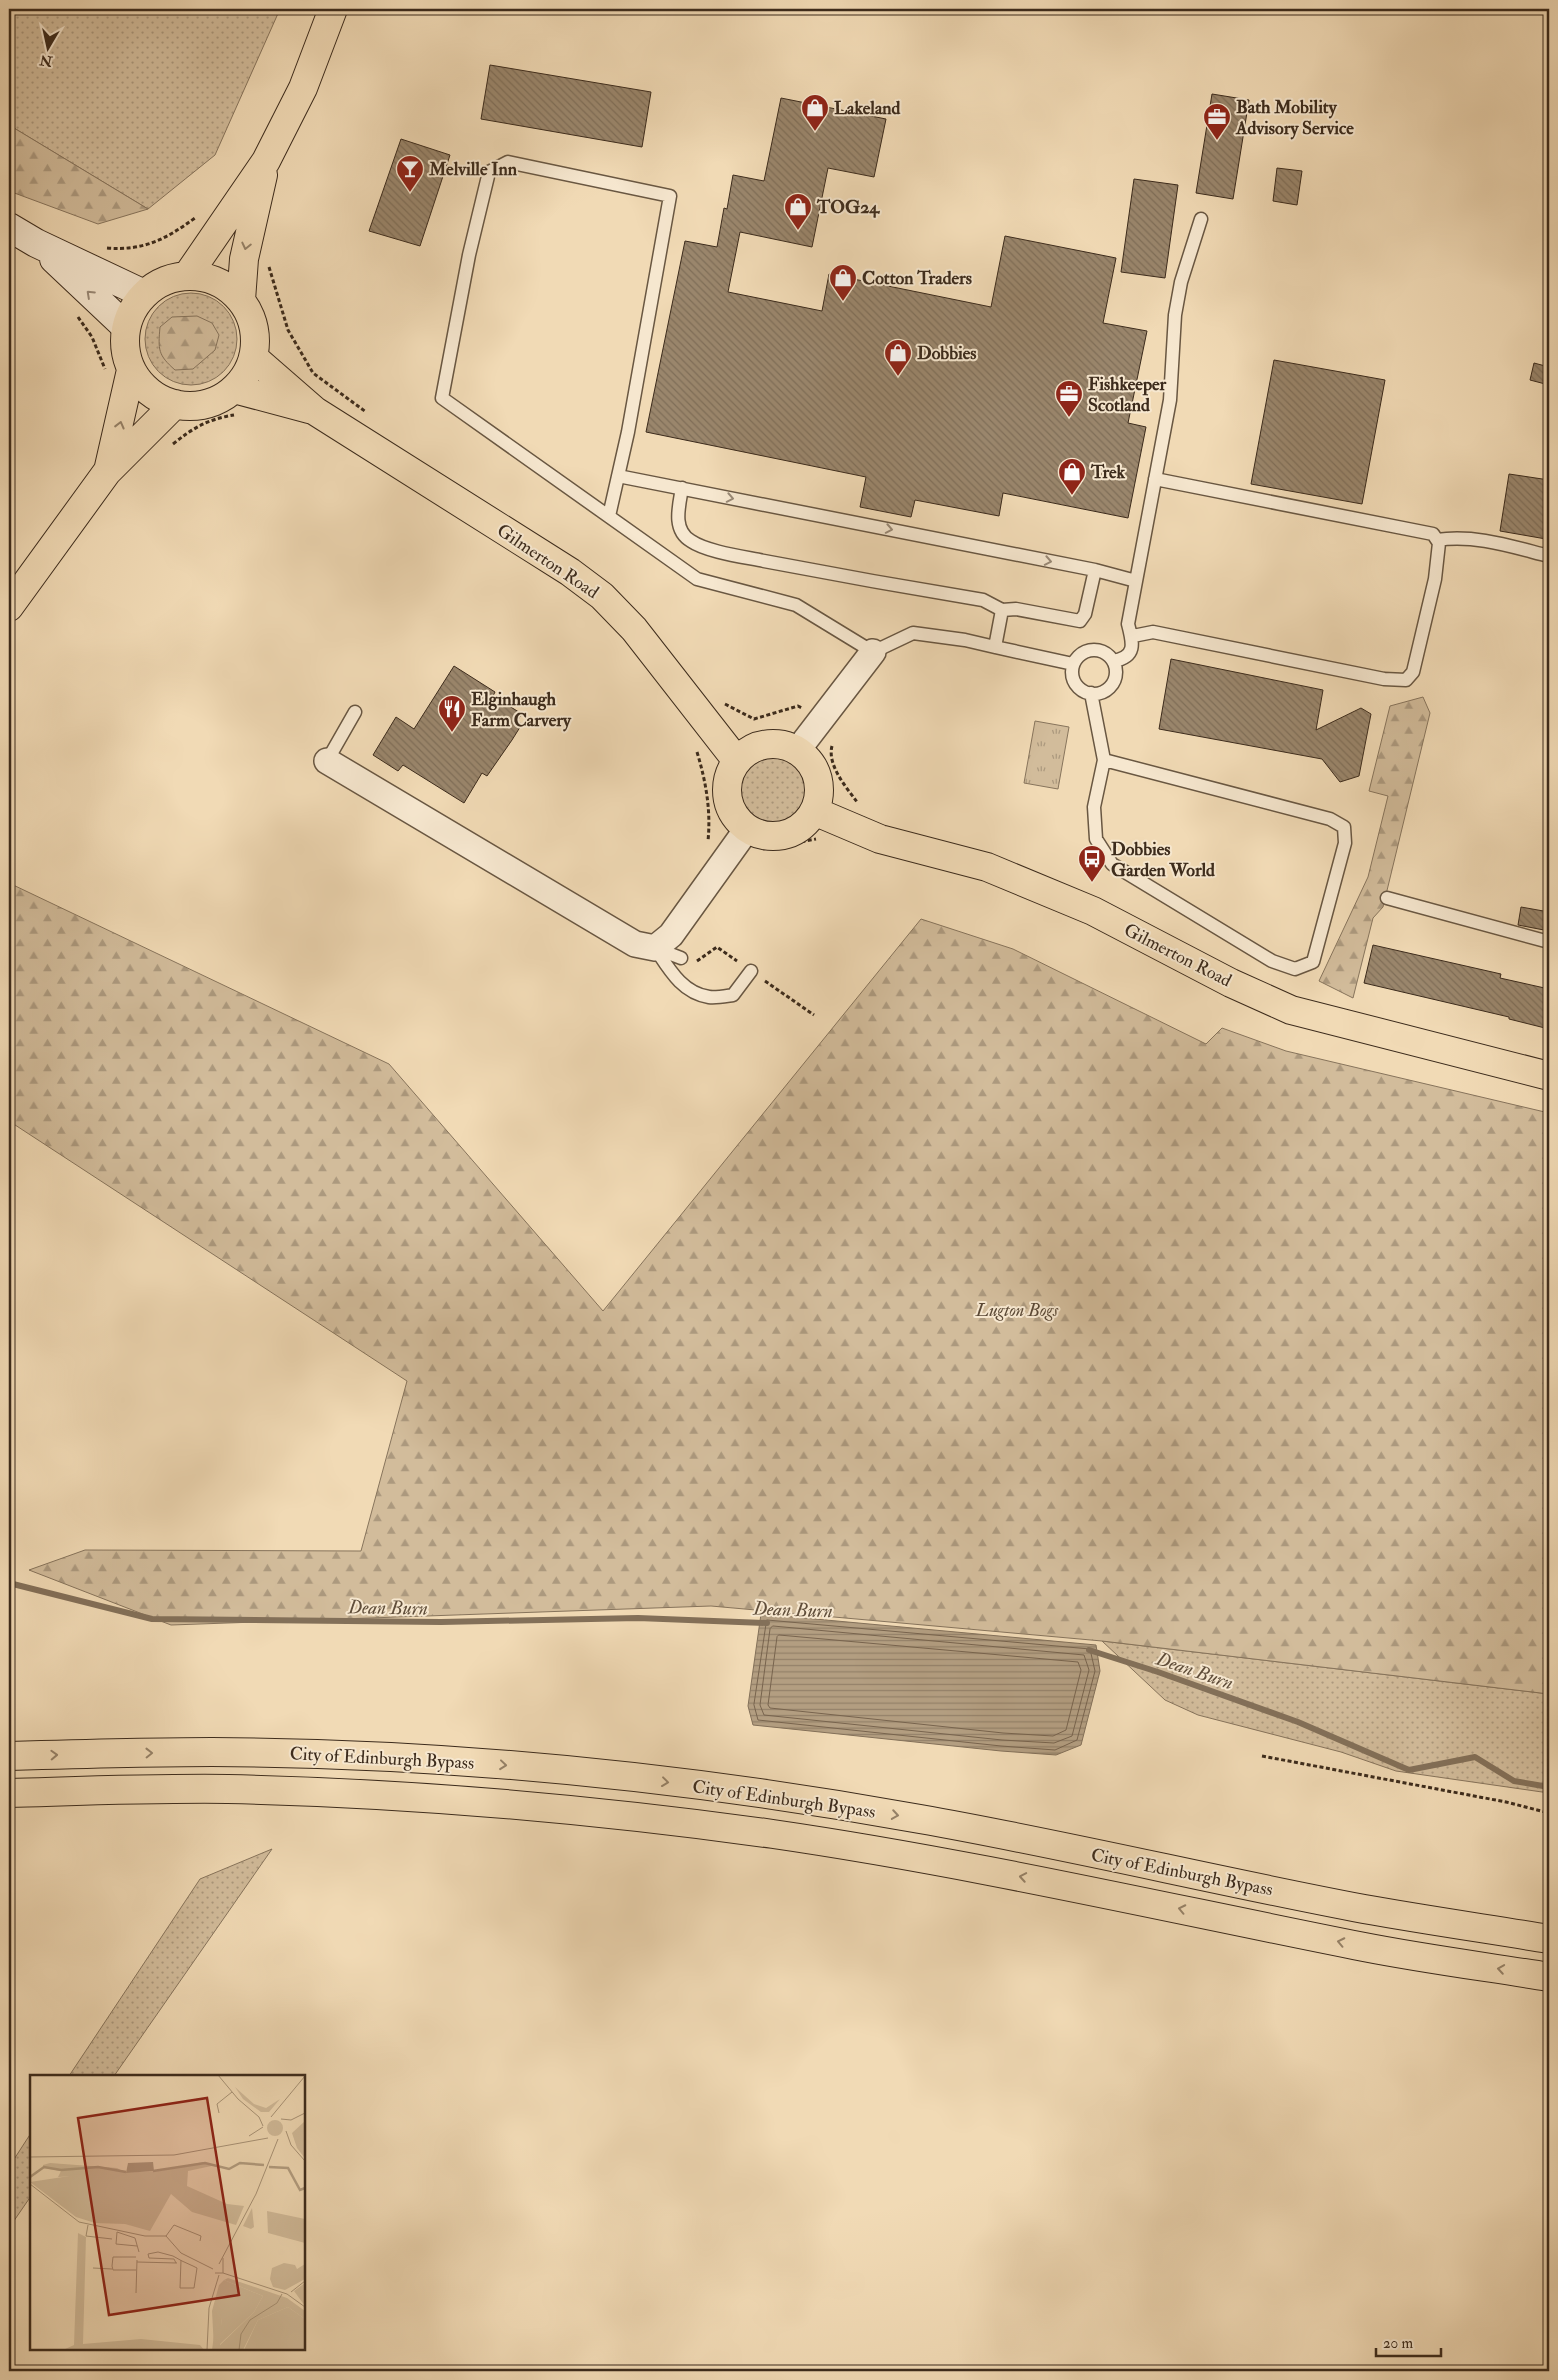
<svg xmlns="http://www.w3.org/2000/svg" width="1558" height="2380" font-family="'IM FELL Double Pica',serif">
  <style>
    .grass { fill: url(#grass-dots); stroke: #87745c }
    .forest { fill: url(#forest-firs); stroke: #87745c }
    .park { fill: url(#park-tufts); stroke: #87745c }
    .water { fill: url(#water-rules); stroke: #837059 }
    .lines { fill: none; stroke-linecap: round; stroke-linejoin: round }
    .shore { stroke: #78644e; stroke-width: 1 }
    .stream { stroke: #837059; stroke-width: 6 }
    .building { fill: url(#building-back-hatch); stroke: #3c2b1c }
    .service-casing { stroke: #695742; stroke-width: 15 }
    .minor-casing { stroke: #695742; stroke-width: 28 }
    .secondary-casing { stroke: #3c2b1c; stroke-width: 30 }
    .primary-casing { stroke: #3c2b1c; stroke-width: 30 }
    .trunk-casing { stroke: #3c2b1c; stroke-width: 30 }
    .path { stroke: #3c2b1c; stroke-width: 3; stroke-dasharray: 4 2.5; stroke-linecap: butt }
    .service { stroke: #f6e7cf; stroke-width: 12 }
    .minor { stroke: #f6e7cf; stroke-width: 25 }
    .secondary { stroke: #f6e7cf; stroke-width: 28 }
    .primary { stroke: #f1dab5; stroke-width: 28 }
    .trunk { stroke: #f1dab5; stroke-width: 28 }
    .oneway { stroke: #968268 }
    .oneway2 { stroke: #998976 }
    .labels { text-anchor: middle; stroke-width: 4; stroke-linejoin: round; paint-order: stroke }
    .poi-label { font-size: 18px; font-weight: bold; fill: #3c2b1c; stroke: #f6e7cf; text-anchor: start }
    .street-label { font-size: 18px; fill: #3c2b1c; stroke: #f6e7cf }
    .park-label { font-size: 18px; font-style: italic; fill: #5a4835; stroke: #f6e7cf }
    .water-label { font-size: 19px; font-style: italic; fill: #604e3a; stroke: #f6e7cf }
    .inset-river { fill: none; stroke: #b39e81; stroke-width: 2.5 }
    .inset-road { fill: none; stroke: #a99478; stroke-width: 1 }
    .view { fill: #8f2418; fill-opacity: 0.15; stroke: #8f2418; stroke-width: 2.5 }
    .inset-edge { fill: none; stroke: #3c2b1c; stroke-width: 2.5 }
  </style>
  <defs>
    <pattern id="grass-dots" width="8" height="8" patternUnits="userSpaceOnUse" patternTransform="scale(1.25)"><rect width="8" height="8" fill="#d2bc9b"/><path d="M2 2h.1M6 6h.1" fill="none" stroke="#ac997e" stroke-width="1.8" stroke-linecap="round"/></pattern>
    <pattern id="forest-firs" width="22" height="20" patternUnits="userSpaceOnUse" patternTransform="scale(1.25)"><rect width="22" height="20" fill="#d2bc9b"/><path d="M5 1l3.5 6h-7zM16 11l3.5 6h-7z" fill="#ac997e"/></pattern>
    <pattern id="park-tufts" width="24" height="20" patternUnits="userSpaceOnUse" patternTransform="scale(1.25)"><rect width="24" height="20" fill="#d2bc9b"/><path d="M3 7l-1-3M5 7V3M7 7l1-3M15 17l-1-3M17 17v-4M19 17l1-3" fill="none" stroke="#ac997e"/></pattern>
    <pattern id="water-rules" width="6" height="5" patternUnits="userSpaceOnUse" patternTransform="scale(1.25)"><rect width="6" height="5" fill="#b39e81"/><path d="M0 2.5h6" fill="none" stroke="#938169"/></pattern>
    <pattern id="building-back-hatch" width="6" height="6" patternUnits="userSpaceOnUse" patternTransform="scale(1.25)"><rect width="6" height="6" fill="#9a866c"/><path d="M-1 5l2 2M0 0l6 6M5-1l2 2" fill="none" stroke="#7f6e58"/></pattern>
  </defs>
  <rect width="100%" height="100%" fill="#f1dab5"/>
  <filter id="stains"><feTurbulence type="fractalNoise" baseFrequency=".004" numOctaves="4"/><feColorMatrix values="0 0 0 0 .2 0 0 0 0 .09 0 0 0 0 .02 0 0 0 .5 -.17"/></filter>
  <radialGradient id="worn" r=".72"><stop offset=".6" stop-color="#630" stop-opacity="0"/><stop offset="1" stop-color="#630" stop-opacity=".3"/></radialGradient>
  <path class="grass" d="M9,9H280L215,155L148,209L9,125Z
    M145 339a46 46 0 1 1 92 0a46 46 0 1 1-92 0Z
    M741 790a32 32 0 1 1 64 0a32 32 0 1 1-64 0Z
    M1102,1641L1549,1694V1793L1396,1771L1341,1752L1198,1715L1165,1700Z
    M272,1849L114,2076H69L200,1879Z
    M31,2133V2196L9,2228V2167Z"/>
  <path class="forest" d="M9,125L148,209L98,224L9,191Z
    M197,316L212,323L219,335L215,350L193,369L175,370C158,355 158,350 160,327L172,317Z
    M1423,697L1430,713L1383,907L1373,918L1353,998L1319,981L1368,877L1388,796L1369,791L1390,706Z
    M9,883L389,1064L603,1311L921,919L1013,949L1206,1044L1222,1028L1286,1051L1549,1113V1694L1102,1641L711,1606L171,1625L29,1570L85,1550L361,1551L407,1381L9,1121Z"/>
  <path class="park" d="M1035,721L1069,727L1058,789L1024,783Z"/>
  <path class="water" d="M761,1614L1096,1645L1100,1671L1081,1745L1056,1755L1001,1751L753,1725L748,1706Z"/>
  <g class="lines">
    <path class="shore" d="M767,1620L1090,1649L1095,1671L1077,1740L1055,1750L1001,1746L758,1720L754,1705Z
      M773,1626L1084,1655L1089,1670L1072,1736L1054,1743L1002,1740L764,1715L760,1705L770,1629Z
      M779,1635L1078,1662L1081,1670L1066,1730L1053,1736L1003,1733L770,1708L768,1705L777,1637Z"/>
    <path class="stream" d="M9,1583L152,1619L441,1622L638,1618L767,1623
      M1089,1650L1158,1672L1298,1722L1409,1770L1475,1757L1514,1781L1549,1787"/>
  </g>
  <path class="building" d="M490,65L651,92L642,147L481,119Z
    M1212,94L1249,100L1233,199L1196,193Z
    M781,98L886,119L874,177L828,168L812,247L740,232L728,292L822,311L829,274L991,307L1005,236L1116,258L1103,323L1147,331L1128,423L1146,427L1128,518L1003,493L999,516L915,500L911,517L860,507L866,477L646,432L685,241L717,247L724,208L727,209L733,175L764,181Z
    M401,139L450,155L420,246L369,231Z
    M1277,168L1302,171L1297,205L1273,201Z
    M1134,179L1178,185L1165,278L1121,272Z
    M1274,360L1385,380L1362,504L1251,484Z
    M1534,363L1549,367V385L1530,380Z
    M1509,474L1549,480V521L1546,539L1500,531Z
    M1171,659L1323,690L1316,730L1361,708L1371,714L1359,776L1340,782L1322,759L1159,729Z
    M454,666L495,692L493,696L522,714L517,721L522,724L512,740L487,776L482,773L464,803L403,765L398,771L373,755L396,717L414,729Z
    M1521,907L1549,912V931L1518,925Z
    M1373,945L1501,974L1500,978L1549,989V1029L1509,1019V1017L1364,983Z"/>
  <g class="lines">
    <defs>
      <path id="service" d="M618,476L1095,570L1136,581
        M609,516L628,432L670,196L508,162L489,172L469,255L442,398L697,579L796,605L873,652L913,633L965,640L995,647L1002,610L983,600C910,588 837,575 764,561C745,557 707,552 691,541C672,530 679,506 682,488
        M1437,540C1475,534 1513,547 1549,556
        M1002,610L1016,609L1080,621L1085,614L1095,570
        M1132,639L1133,636L1153,632L1384,679L1406,680L1413,672L1435,579L1439,543L1433,534L1155,479
        M995,647L1073,664
        M1072 672a22 22 0 1 1 44 0a22 22 0 1 1-44 0Z
        M1113,661C1137,657 1133,643 1128,624L1170,400L1175,315L1181,282L1201,219
        M1091,693L1104,760L1094,807L1096,839L1112,864L1272,961L1295,969L1313,962L1345,843L1344,827L1330,819L1104,760
        M327,761L355,712
        M1387,898L1549,942
        M655,948C669,969 682,993 709,997C716,998 726,996 733,995L751,971
        M655,948L681,958"/>
      <path id="minor" d="M797,751L873,652
        M327,761L635,944L655,948L671,935L747,829"/>
      <path id="secondary" d="M9,227L36,243L144,294
        M54,259L126,327"/>
      <path id="primary" d="M125 341a65 65 0 1 1 130 0a65 65 0 1 1-130 0Z
        M187,276L266,161L303,88L333,9
        M241,300L244,259L263,175
        M253,357L315,411L570,572L602,596L634,629L737,761
        M234,389L309,409
        M108,471L131,370
        M9,607L107,472L175,404
        M727 790a46 46 0 1 1 92 0a46 46 0 1 1-92 0Z
        M814,811L880,839L987,867L1093,911L1231,983L1291,1010L1549,1076"/>
      <path id="trunk" d="M9,1756C76,1754 144,1752 212,1752C449,1753 687,1777 920,1819C1068,1845 1216,1881 1364,1909C1426,1920 1488,1929 1549,1939
        M9,1793C82,1791 155,1788 228,1789C410,1793 592,1809 773,1834C972,1863 1167,1908 1364,1947C1425,1959 1488,1967 1549,1977"/>
    </defs>
    <use href="#service" class="service-casing"/>
    <use href="#minor" class="minor-casing"/>
    <use href="#secondary" class="secondary-casing"/>
    <use href="#primary" class="primary-casing"/>
    <use href="#trunk" class="trunk-casing"/>
    <path class="path" d="M107,248C144,251 166,239 195,218
      M269,267L288,330L313,373L366,412
      M78,317L92,337L105,369
      M173,444C193,428 208,419 234,415
      M725,704L754,719L798,706L802,708
      M832,746C827,765 846,787 857,802
      M697,752C706,782 711,810 708,841
      M763,849L816,839
      M697,961L717,947L737,961
      M765,981L814,1015
      M1262,1756L1506,1802L1549,1813"/>
    <use href="#service" class="service"/>
    <use href="#minor" class="minor"/>
    <use href="#secondary" class="secondary"/>
    <use href="#primary" class="primary"/>
    <use href="#trunk" class="trunk"/>
  </g>
  <defs><path id="oneway-chevron" d="M-2-3.5L2.5 0L-2 3.5" fill="none" stroke-width="1.6" stroke-linecap="round" stroke-linejoin="round" transform="scale(1.25)"/></defs>
  <g class="oneway">
    <use href="#oneway-chevron" transform="translate(246 246) rotate(103)"/>
    <use href="#oneway-chevron" transform="translate(120 425) rotate(-76)"/>
    <use href="#oneway-chevron" transform="translate(149 1753) rotate(-1)"/>
    <use href="#oneway-chevron" transform="translate(54 1755) rotate(-2)"/>
    <use href="#oneway-chevron" transform="translate(503 1765) rotate(6)"/>
    <use href="#oneway-chevron" transform="translate(665 1782) rotate(7)"/>
    <use href="#oneway-chevron" transform="translate(895 1815) rotate(9)"/>
    <use href="#oneway-chevron" transform="translate(1023 1877) rotate(-170)"/>
    <use href="#oneway-chevron" transform="translate(1182 1909) rotate(-168)"/>
    <use href="#oneway-chevron" transform="translate(1341 1942) rotate(-168)"/>
    <use href="#oneway-chevron" transform="translate(1501 1969) rotate(-171)"/>
  </g>
  <g class="oneway2">
    <use href="#oneway-chevron" transform="translate(90 294) rotate(-137)"/>
    <use href="#oneway-chevron" transform="translate(730 498) rotate(11)"/>
    <use href="#oneway-chevron" transform="translate(889 529) rotate(11)"/>
    <use href="#oneway-chevron" transform="translate(1048 561) rotate(11)"/>
  </g>
  <defs>
    <symbol id="shop-pin" viewBox="-11 -11 22 30"><path d="M0 17L-7.5 6A9.5 9.5 0 1 1 7.5 6Z" fill="#8f2418" stroke="#f6e7cf"/><path d="M-5-2.5h2.3a2.7 3.5 0 0 1 5.4 0H5L5.5 6h-11ZM-1.5-2.5h3a1.5 2.3 0 0 0-3 0Z" fill="#fff"/></symbol>
    <symbol id="office-pin" viewBox="-11 -11 22 30"><path d="M0 17L-7.5 6A9.5 9.5 0 1 1 7.5 6Z" fill="#8f2418" stroke="#f6e7cf"/><path d="M-6-3h4V-5.5h4V-3h4V5H-6ZM-1-4.5V-3h2v-1.5ZM-6 0V1H6V0Z" fill="#fff"/></symbol>
    <symbol id="bar-pin" viewBox="-11 -11 22 30"><path d="M0 17L-7.5 6A9.5 9.5 0 1 1 7.5 6Z" fill="#8f2418" stroke="#f6e7cf"/><path d="M-6-5H6L.8 .8V4.5H3.5V6h-7V4.5H-.8V.8Z" fill="#fff"/></symbol>
    <symbol id="restaurant-pin" viewBox="-11 -11 22 30"><path d="M0 17L-7.5 6A9.5 9.5 0 1 1 7.5 6Z" fill="#8f2418" stroke="#f6e7cf"/><path d="M-5-6h1v4h1v-4h1v4h1v-4h1v5L-1.5 .5V6h-2V.5L-5-1ZM5-6V6H3V1.5H1.5Q1.5-4 5-6Z" fill="#fff"/></symbol>
    <symbol id="bus-pin" viewBox="-11 -11 22 30"><path d="M0 17L-7.5 6A9.5 9.5 0 1 1 7.5 6Z" fill="#8f2418" stroke="#f6e7cf"/><path d="M-5-6H5V4H4V6H2V4H-2V6H-4V4H-5ZM-3.5-4V0h7V-4ZM-3.5 1.2v1.5H-2V1.2ZM2 1.2v1.5H3.5V1.2Z" fill="#fff"/></symbol>
  </defs>
  <g fill-rule="evenodd">
    <use href="#shop-pin" x="799" y="92" width="32" height="43"/>
    <use href="#office-pin" x="1201" y="101" width="32" height="43"/>
    <use href="#bar-pin" x="394" y="153" width="32" height="43"/>
    <use href="#shop-pin" x="782" y="191" width="32" height="43"/>
    <use href="#shop-pin" x="827" y="262" width="32" height="43"/>
    <use href="#shop-pin" x="882" y="337" width="32" height="43"/>
    <use href="#office-pin" x="1053" y="378" width="32" height="43"/>
    <use href="#shop-pin" x="1056" y="456" width="32" height="43"/>
    <use href="#restaurant-pin" x="436" y="693" width="32" height="43"/>
    <use href="#bus-pin" x="1076" y="843" width="32" height="43"/>
  </g>
  <g class="labels">
    <g class="poi-label">
      <text x="1236" y="113">Bath Mobility<tspan x="1236" dy="21">Advisory Service</tspan></text>
      <text x="834" y="114">Lakeland</text>
      <text x="429" y="175">Melville Inn</text>
      <text x="817" y="213">TOG24</text>
      <text x="862" y="284">Cotton Traders</text>
      <text x="917" y="359">Dobbies</text>
      <text x="1088" y="390">Fishkeeper<tspan x="1088" dy="21">Scotland</tspan></text>
      <text x="1091" y="478">Trek</text>
      <text x="471" y="705">Elginhaugh<tspan x="471" dy="21">Farm Carvery</tspan></text>
      <text x="1111" y="855">Dobbies<tspan x="1111" dy="21">Garden World</tspan></text>
    </g>
    <g class="street-label">
      <text transform="translate(548 561) rotate(34)" y="6">Gilmerton Road</text>
      <text transform="translate(1178 955) rotate(27)" y="6">Gilmerton Road</text>
      <text transform="translate(382 1758) rotate(3)" y="6">City of Edinburgh Bypass</text>
      <text transform="translate(784 1799) rotate(8)" y="6">City of Edinburgh Bypass</text>
      <text transform="translate(1182 1872) rotate(11)" y="6">City of Edinburgh Bypass</text>
    </g>
    <g class="park-label">
      <text x="1017" y="1316">Lugton Bogs</text>
    </g>
    <g class="water-label">
      <text transform="translate(388 1607) rotate(1)" y="7">Dean Burn</text>
      <text transform="translate(793 1609) rotate(2)" y="7">Dean Burn</text>
      <text transform="translate(1195 1670) rotate(19)" y="7">Dean Burn</text>
    </g>
  </g>
  <g transform="translate(30 2075)">
    <rect width="275" height="275" fill="#f1dab5"/>
    <path d="M237 53a8 8 0 1 1 16 0a8 8 0 1 1-16 0ZM20,88L87,93L96,98L28,102L31,96L13,93V90ZM194,205L233,221L224,237L189,270L192,241L184,274L182,236L189,210ZM258,232L275,244V275H214L228,245Z" fill="#d2bc9b"/>
    <path d="M205,12L224,29L236,33L250,24L239,37H231L213,24ZM275,46V80L274,82L267,73L262,58ZM173,87L186,90L158,96L157,111L197,129L214,131L206,150L162,137L141,119L120,156L95,149L65,148L46,142L0,107L46,100L129,96ZM222,133L224,152L221,154L213,151ZM237,136L275,144V168L238,158ZM48,158L56,162L53,269L111,264L170,270L174,275H33L44,270ZM254,188L265,190L267,194L275,189V204L255,215L243,212L240,204L242,193ZM198,203L257,223L275,236V244L258,232L228,245L213,275H182L187,238L192,241L190,270L224,237L233,221L194,205ZM275,208V231L264,216Z" fill="#d2bc9b"/>
    <path d="M123,87L124,96L96,98L98,88Z" fill="#b39e81"/>
    <path class="inset-river" d="M239,92L258,93L270,115L275,113M123,96L175,88L199,94L210,88L234,90M0,102L14,92L31,95L68,92L96,97"/>
    <path class="inset-road" d="M188,0L208,24L229,42L233,51M189,38L187,29L202,17M241,42L275,1M251,44L261,45L275,38M256,56L261,70L275,86M219,61L233,52M0,82L144,80L238,63M0,109L49,147L115,161H136L151,178L183,194M58,150L56,161L82,164M136,161L144,150L171,161L170,166M107,171L86,169L87,157L105,163L109,177M106,182H83L82,191L83,195H106M107,187L147,188M146,188L144,184L119,183L118,179L128,177L143,181L152,186L163,191L167,193L164,213H150L151,185M189,189L226,119L248,64M63,193L82,194M185,198H193V183M193,198L257,219L275,232M261,217L275,206M106,218L107,185M177,275L179,233L189,200M209,275L211,259L220,245L247,228L252,219"/>
    <path class="view" d="M177,23L209,220L79,240L48,43Z"/>
    <rect width="275" height="275" class="inset-edge"/>
  </g>
  <rect width="1558" height="2380" fill="none" stroke="#f1dab5" stroke-width="30"/>
  <rect x="10" y="10" width="1538" height="2360" fill="none" stroke="#3c2b1c" stroke-width="2.5"/>
  <rect x="15" y="15" width="1528" height="2350" fill="none" stroke="#3c2b1c"/>
  <g transform="translate(48 48) rotate(189)" stroke="#f6e7cf" stroke-width="4" paint-order="stroke">
  <path d="M0-4L9 19L0 12L-9 19Z" fill="#3c2b1c"/>
  <text y="-8" font-size="14" font-weight="bold" text-anchor="middle" fill="#3c2b1c">N</text>
  </g>
  <path d="M1376 2348v8h65v-8" fill="none" stroke="#3c2b1c" stroke-width="2.5"/>
  <text x="1383" y="2348" font-size="15" fill="#3c2b1c" stroke="#f6e7cf" stroke-width="4" paint-order="stroke">20 m</text>
  <rect width="100%" height="100%" filter="url(#stains)"/>
  <rect width="100%" height="100%" fill="url(#worn)"/>
</svg>
